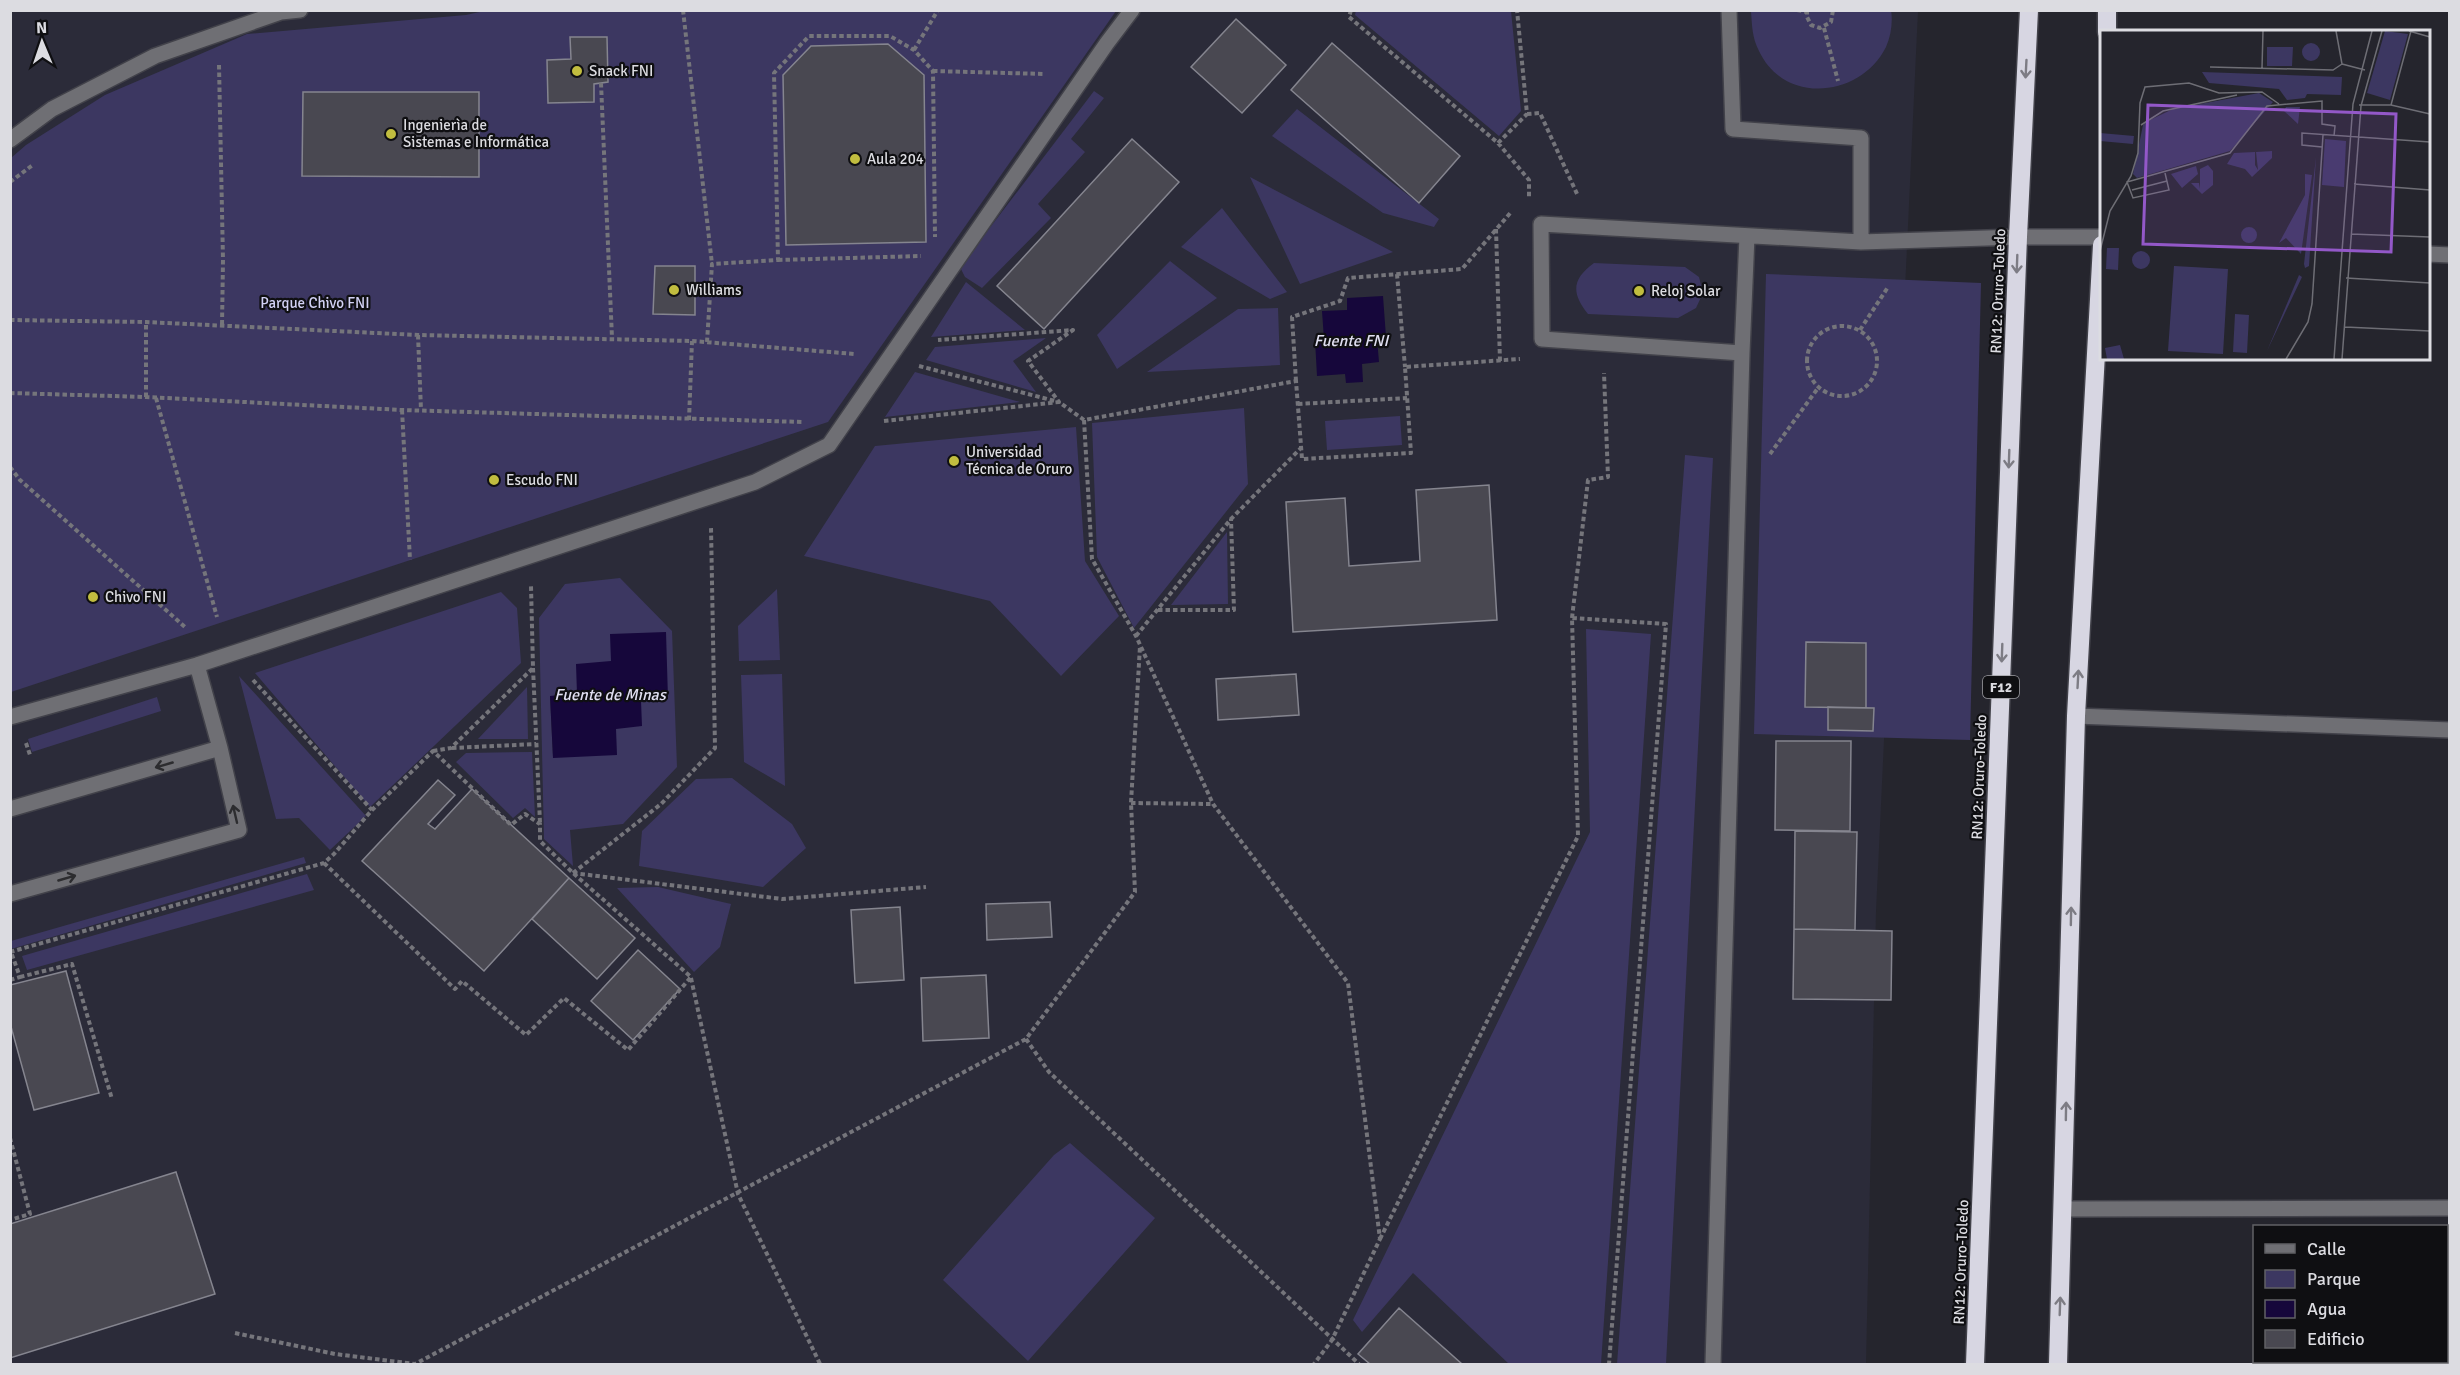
<svg xmlns="http://www.w3.org/2000/svg" width="2460" height="1375" font-family="Signika,sans-serif">
  <style>
    .built { fill: #2b2b39 }
    .green { fill: #3c3761; fill-rule: evenodd }
    .water { fill: #16073b }
    .building { fill: #494851; stroke: #85858f; stroke-width: 1.5 }
    .lines { fill: none; stroke-linecap: round; stroke-linejoin: round }
    .minor-casing { stroke: #42424a; stroke-width: 18 }
    .highway-casing { stroke: #42424a; stroke-width: 21 }
    .path { stroke: #75757b; stroke-width: 4; stroke-dasharray: 4.5 3; stroke-linecap: butt }
    .minor { stroke: #6f6f74; stroke-width: 15 }
    .highway { stroke: #d7d6e2; stroke-width: 18 }
    .oneway { stroke: #7d7c84 }
    .oneway2 { stroke: #2c2c2f }
    .poi-dot { fill: #c1bd3f; stroke: #0f0f12; stroke-width: 2 }
    .labels { text-anchor: middle; stroke-width: 4.5; stroke-linejoin: round; paint-order: stroke }
    .shield { fill: #0f0f12; stroke: #9e9ea3; stroke-width: 1.5 }
    .shield-label { font-size: 14px; font-weight: bold; fill: #dcdce1 }
    .poi-label { font-size: 15px; fill: #dcdce1; stroke: #0f0f12; text-anchor: start }
    .street-label { font-size: 15px; fill: #dcdce1; stroke: #0f0f12 }
    .park-label { font-size: 15px; fill: #d2d1f4; stroke: #0f0f12 }
    .water-label { font-size: 16px; font-style: italic; fill: #e0dff1; stroke: #0f0f12 }
    .inset-road { fill: none; stroke: #6e6e75; stroke-width: 1.5 }
    .view { fill: #9358c8; fill-opacity: 0.15; stroke: #9358c8; stroke-width: 3 }
    .inset-edge { fill: none; stroke: #dcdce1; stroke-width: 3 }
  </style>
  <rect width="100%" height="100%" fill="#25252d"/>
  <path class="built" d="M10,11H1918L1876,912L1866,1364H11Z"/>
  <path class="green" d="M1356,10L1511,11L1521,111L1499,136L1355,15Z
    M1891,10C1893,22 1891,36 1886,47C1861,97 1785,106 1759,51C1752,38 1752,25 1751,11Z
    M484,11H1116L828,422L11,692V158L26,145L105,95L247,34L466,15Z
    M1094,91L1104,98L1071,139L1085,152L1038,204L1051,218L982,288L965,277L960,267Z
    M1297,109L1439,219L1434,227L1383,213L1272,136Z
    M1250,177L1393,252L1300,284Z
    M1222,208L1287,292L1270,299L1181,247Z
    M1170,261L1217,298L1117,369L1097,335Z
    M1594,263L1685,267L1699,277L1703,293L1696,308L1678,318L1588,314C1571,293 1572,279 1594,263Z
    M1766,274L1981,283L1970,740L1754,734Z
    M966,282L1025,330L931,337Z
    M1278,308L1280,365L1147,372L1238,309Z
    M1046,338L1013,361L1036,392L926,360L935,347Z
    M915,372L1020,402L885,417Z
    M1244,408L1248,484L1134,628L1097,557L1092,423Z
    M1400,416L1402,445L1327,450L1325,421Z
    M1076,427L1085,561L1119,616L1061,676L990,601L804,556L875,446Z
    M1685,455L1713,458L1666,1364H1617Z
    M1227,532L1228,604L1171,605Z
    M620,578L672,631L677,767L623,824L570,830L573,866L544,839L539,618L565,584ZM611,661L553,757L550,696L577,694Z
    M777,589L780,660L739,661L738,626Z
    M501,592L517,608L521,663L370,807L255,673Z
    M1586,629L1651,634L1601,1364H1509L1413,1273L1362,1332L1353,1320L1590,832Z
    M782,674L785,786L744,762L741,675Z
    M239,676L366,816L330,850L299,818L276,819Z
    M527,687L528,739H478Z
    M157,697L161,711L32,752L28,739Z
    M532,752L535,817L525,808L513,818L456,762L466,753Z
    M732,778L792,824L806,848L763,887L639,866L642,831L696,779Z
    M304,857L306,863L11,949V941Z
    M307,874L314,890L27,970L22,956Z
    M658,887L731,904L720,947L694,972L617,888Z
    M1070,1143L1155,1218L1028,1361L943,1280L1054,1155Z"/>
  <path class="water" d="M1383,296L1386,337L1377,339L1379,362L1362,364L1363,382L1346,383L1345,374L1317,376L1315,340L1324,339L1322,311L1347,310V298Z
    M666,632L668,699L641,701L642,726L616,729L617,755L553,758L550,696L577,694L576,664L611,661L610,634Z"/>
  <path class="building" d="M1236,19L1286,65L1242,113L1191,67Z
    M570,37H607L608,82L594,84V102L548,103L547,60L571,59Z
    M1332,43L1460,156L1419,203L1291,90Z
    M888,44L924,75L926,242L786,245L783,75L811,46Z
    M303,92H479V177L302,176Z
    M1132,139L1179,182L1044,329L997,286Z
    M655,266H695V315L653,314Z
    M1489,485L1497,620L1293,632L1286,502L1345,498L1349,566L1420,561L1416,490Z
    M1806,642L1866,643V708L1805,707Z
    M1296,674L1299,715L1218,720L1216,679Z
    M1828,707L1874,708L1873,731L1828,730Z
    M1776,741H1851L1850,831L1775,830Z
    M438,780L455,795L428,824L435,829L472,789L569,878L484,971L362,861Z
    M1795,831L1857,832L1855,930L1794,929Z
    M569,878L635,938L597,979L532,919Z
    M1050,902L1052,937L987,940L986,904Z
    M900,907L904,980L855,983L851,910Z
    M1794,929L1892,931L1891,1000L1793,999Z
    M638,950L680,989L633,1040L591,1001Z
    M66,971L99,1093L34,1110L10,1023V985Z
    M986,975L989,1038L923,1041L921,978Z
    M176,1172L215,1294L10,1358V1224Z
    M1399,1308L1462,1364H1370L1358,1354Z"/>
  <g class="lines">
    <defs>
      <path id="minor" d="M1729,10L1733,129L1861,138V242
        M10,140L52,109L155,56L281,12L300,10
        M2428,254L2450,255
        M1742,353L1542,339L1541,224L1861,242L2018,237H2102
        M2076,716L2450,730
        M10,717L197,665L755,482L829,445L1107,43L1132,10
        M10,809L220,748
        M10,894L239,830L220,748L197,665
        M2064,1209L2450,1208
        M1713,1364L1742,353L1747,236"/>
      <path id="highway" d="M2107,32V10
        M1975,1364L2018,237L2029,10
        M2058,1364L2076,716L2102,245"/>
    </defs>
    <use href="#minor" class="minor-casing"/>
    <use href="#highway" class="highway-casing"/>
    <path class="path" d="M683,10L712,264
      M1351,10L1349,17L1498,143L1529,180V198
      M1797,10L1807,12
      M1807,10V17L1811,25L1820,28L1831,22L1833,10
      M1824,28L1838,81
      M914,50L938,10
      M219,65L223,260L222,326
      M933,71L1045,74
      M601,83L612,338
      M1527,114L1540,113L1578,196
      M1498,143L1527,114L1517,10
      M10,182L34,164
      M1496,229L1500,361
      M778,260L921,256
      M1397,274L1405,367
      M10,320L146,322L418,335L692,341L855,354
      M1807 361a35 35 0 1 1 70 0a35 35 0 1 1-70 0Z
      M1860,330L1888,287
      M418,335L421,410
      M707,342L712,264L778,260L774,73L809,36H890L914,50L933,71L935,237
      M919,366L1059,402L1028,361L1073,330L938,340
      M1296,381L1292,317L1340,301L1348,278L1462,269L1512,211
      M10,393L146,397L402,410L802,422
      M146,397V322
      M156,398L217,617
      M1298,404L1407,398
      M402,410L410,560
      M689,420L692,341
      M1084,420L1092,559L1136,636L1213,804L1348,983L1380,1239L1332,1340L1314,1364
      M884,421L1059,402L1084,420L1296,381L1302,459L1411,453L1405,367L1520,359
      M1770,454L1818,388
      M10,467L20,480L186,628
      M1158,610H1234L1231,519
      M1572,618L1588,480L1608,477L1604,373
      M1136,636L1231,519L1301,448
      M533,668L540,823
      M253,680L372,810
      M26,743L30,755
      M452,748L536,744
      M433,751L451,748L533,668L531,586
      M1131,803L1213,804
      M573,873L661,804L715,748L711,527
      M573,873L782,899L926,887
      M10,952L324,863L334,854L372,810L433,751L511,825L525,814L540,824V841L573,873L691,977L628,1050L564,998L526,1035L462,981L455,989L324,863
      M20,977L72,964L112,1099
      M691,978L738,1194L820,1364
      M10,980L20,977L11,952
      M1026,1039L1049,1072L1359,1364
      M10,1138L30,1214L10,1220
      M1380,1239L1578,836L1572,618L1666,624L1609,1364
      M235,1333L335,1354L415,1364L1026,1039L1135,892L1131,803L1140,646"/>
    <use href="#minor" class="minor"/>
    <use href="#highway" class="highway"/>
  </g>
  <defs><path id="oneway-shaft" d="M-6 0H5M1.5-3L5.5 0L1.5 3" fill="none" stroke-width="1.6" stroke-linecap="round" stroke-linejoin="round" transform="scale(1.5)"/></defs>
  <g class="oneway">
    <use href="#oneway-shaft" transform="translate(2026 69) rotate(93)"/>
    <use href="#oneway-shaft" transform="translate(2017 264) rotate(92)"/>
    <use href="#oneway-shaft" transform="translate(2009 459) rotate(92)"/>
    <use href="#oneway-shaft" transform="translate(2002 653) rotate(92)"/>
    <use href="#oneway-shaft" transform="translate(2078 679) rotate(-87)"/>
    <use href="#oneway-shaft" transform="translate(2071 916) rotate(-89)"/>
    <use href="#oneway-shaft" transform="translate(2066 1111) rotate(-89)"/>
    <use href="#oneway-shaft" transform="translate(2060 1306) rotate(-88)"/>
  </g>
  <g class="oneway2">
    <use href="#oneway-shaft" transform="translate(164 765) rotate(164)"/>
    <use href="#oneway-shaft" transform="translate(235 814) rotate(-103)"/>
    <use href="#oneway-shaft" transform="translate(67 878) rotate(-16)"/>
  </g>
  <g class="poi-dot">
    <circle cx="577" cy="71" r="6"/>
    <circle cx="391" cy="134" r="6"/>
    <circle cx="855" cy="159" r="6"/>
    <circle cx="674" cy="290" r="6"/>
    <circle cx="1639" cy="291" r="6"/>
    <circle cx="954" cy="461" r="6"/>
    <circle cx="494" cy="480" r="6"/>
    <circle cx="93" cy="597" r="6"/>
  </g>
  <g class="labels">
    <rect class="shield" x="1983" y="676" width="36" height="22" rx="4.5"/>
    <g class="shield-label">
      <text x="2001" y="692">F12</text>
    </g>
    <g class="poi-label">
      <text x="589" y="76">Snack FNI</text>
      <text x="403" y="130">Ingenierìa de<tspan x="403" dy="17">Sistemas e Informática</tspan></text>
      <text x="867" y="164">Aula 204</text>
      <text x="686" y="295">Williams</text>
      <text x="1651" y="296">Reloj Solar</text>
      <text x="966" y="457">Universidad<tspan x="966" dy="17">Técnica de Oruro</tspan></text>
      <text x="506" y="485">Escudo FNI</text>
      <text x="105" y="602">Chivo FNI</text>
    </g>
    <g class="street-label">
      <text transform="translate(1998 291) rotate(-88)" y="5">RN12: Oruro-Toledo</text>
      <text transform="translate(1979 777) rotate(-88)" y="5">RN12: Oruro-Toledo</text>
      <text transform="translate(1961 1262) rotate(-88)" y="5">RN12: Oruro-Toledo</text>
    </g>
    <g class="park-label">
      <text x="315" y="308">Parque Chivo FNI</text>
    </g>
    <g class="water-label">
      <text x="1351" y="346">Fuente FNI</text>
      <text x="610" y="700">Fuente de Minas</text>
    </g>
  </g>
  <g transform="translate(2100 30)">
    <rect width="330" height="330" fill="#25252d"/>
    <path d="M285,1L308,4L290,70L267,63ZM202 22a9 9 0 1 1 18 0a9 9 0 1 1-18 0ZM167,17H193L192,36H167ZM102,42L242,47L241,65L207,64L205,68L187,70L179,59L109,53ZM159,63L173,72L130,121L37,148L33,144L43,95L50,90L73,79ZM186,77H200L198,94L184,81ZM0,103L34,106L33,114L0,111ZM225,109L246,111L244,157L222,155ZM172,121V128L152,147L145,139L127,134L134,123L155,122V135L158,140L156,122ZM216,127L209,236L205,238L204,234ZM108,135L113,141V155L102,164L91,153H99L100,159V139ZM96,136L98,144L82,158L71,144ZM205,144L212,145L201,224L186,208L179,213L205,165ZM141 205a8 8 0 1 1 16 0a8 8 0 1 1-16 0ZM7,218H19L18,240L6,239ZM32 230a9 9 0 1 1 18 0a9 9 0 1 1-18 0ZM74,236L128,239L123,324L68,321ZM199,245L202,247L167,321ZM135,284L149,285L147,323L133,322ZM20,315L24,329H7L5,318Z" fill="#3c3761"/>
    <path class="inset-road" d="M309,1L330,7M242,34L265,40M110,37L233,40L242,34L236,1M162,38L163,1M259,75H291L330,84M291,75L311,1M41,95L63,81L137,65M222,117L202,115V103L330,112M65,143L69,160L33,168L27,152L130,123L167,76L222,71V94L235,96L234,106M254,154L330,160M32,160L67,151M251,204L330,207M0,221L10,181L31,146L38,123L40,73L45,57L89,53L119,63L162,62L179,74M246,248L330,253M245,297L330,301M186,329L208,292L212,274L223,105M234,329L253,74L272,1M242,329L261,76L282,1"/>
    <path class="view" d="M48,75L296,84L291,222L43,214Z"/>
    <rect width="330" height="330" class="inset-edge"/>
  </g>
  <rect width="2460" height="1375" fill="none" stroke="#dcdce1" stroke-width="24"/>
  <rect x="2253" y="1225" width="195" height="138" fill="#0f0f12" stroke="#616165" stroke-width="1.5"/>
  <rect x="2265" y="1244" width="30" height="9" fill="#6f6f74" stroke="#616165" stroke-width="1.5"/>
  <text x="2307" y="1255" font-size="18" fill="#dcdce1">Calle</text>
  <rect x="2265" y="1270" width="30" height="18" fill="#3c3761" stroke="#616165" stroke-width="1.5"/>
  <text x="2307" y="1285" font-size="18" fill="#dcdce1">Parque</text>
  <rect x="2265" y="1300" width="30" height="18" fill="#16073b" stroke="#616165" stroke-width="1.5"/>
  <text x="2307" y="1315" font-size="18" fill="#dcdce1">Agua</text>
  <rect x="2265" y="1330" width="30" height="18" fill="#494851" stroke="#616165" stroke-width="1.5"/>
  <text x="2307" y="1345" font-size="18" fill="#dcdce1">Edificio</text>
  <g transform="translate(42 42) rotate(358)" stroke="#0f0f12" stroke-width="4.5" paint-order="stroke">
  <path d="M0-4.5L10 22L0 15L-10 22Z" fill="#dcdce1"/>
  <text y="-9" font-size="16" font-weight="bold" text-anchor="middle" fill="#dcdce1">N</text>
  </g>
</svg>
